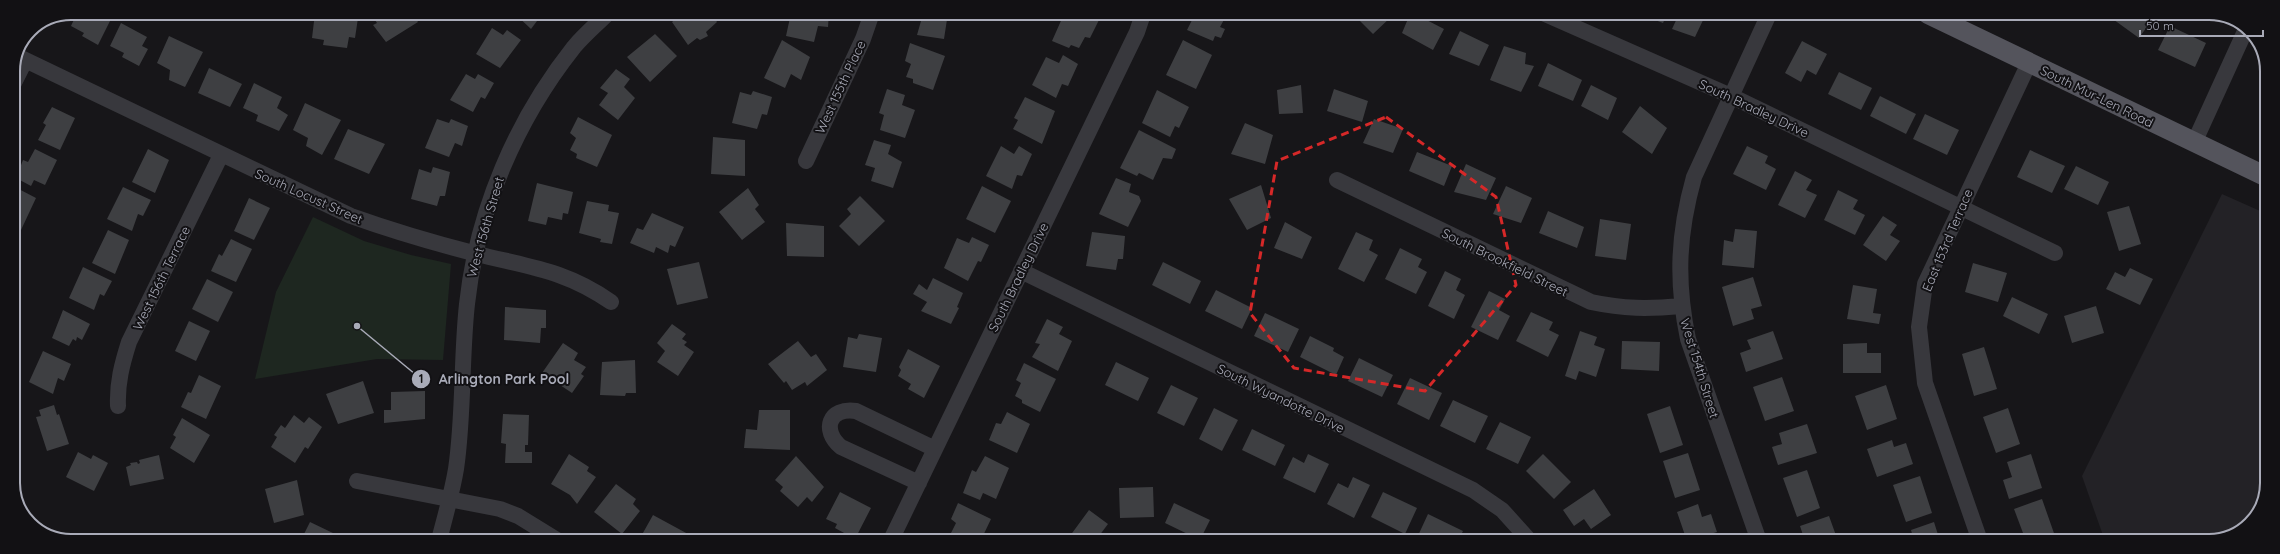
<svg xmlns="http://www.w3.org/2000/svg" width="2280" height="554" font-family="Quicksand,sans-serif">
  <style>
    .built { fill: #232226 }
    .green { fill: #1e2720 }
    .building { fill: #3e3f42 }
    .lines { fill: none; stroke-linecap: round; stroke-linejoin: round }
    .minor { stroke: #38383d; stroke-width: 16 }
    .major { stroke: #54545c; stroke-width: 20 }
    .marked { fill: none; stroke: #d62828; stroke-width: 3; stroke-dasharray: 8 5; stroke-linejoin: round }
    .labels { text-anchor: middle; stroke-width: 4; stroke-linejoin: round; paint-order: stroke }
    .street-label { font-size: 13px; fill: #a9abb8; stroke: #121114 }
    .rim { fill: none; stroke: #a9abb8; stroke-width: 2 }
    .leader { fill: none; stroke: #a9abb8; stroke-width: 1.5 }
    .callout-dot { fill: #a9abb8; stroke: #121114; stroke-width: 1.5 }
    .mark-label { font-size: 12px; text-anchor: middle; font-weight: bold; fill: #111 }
    .callout-label { font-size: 14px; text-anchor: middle; font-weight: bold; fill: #a9abb8; stroke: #121114; stroke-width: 4; stroke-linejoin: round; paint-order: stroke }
  </style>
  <rect width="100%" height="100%" fill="#171619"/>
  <path class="built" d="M2222,194L2267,214L2266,494L2244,529L2209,541H2105L2082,476Z"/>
  <path class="green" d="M313,217L364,241L411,255L451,264L443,360L377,359L255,379L276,292Z"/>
  <path class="building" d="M77,13L113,15L98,45L82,36L84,33L71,26Z
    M315,13H352V17L358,18L355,38L349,37L347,48L323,45L324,40L312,38Z
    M372,13H412L418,22L386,42L373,25L377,23L371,14Z
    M514,13H543L531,29Z
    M682,13H711L717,22L706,32L708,36L700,40L697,38L688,45L672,22Z
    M791,13H829L828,27L818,26L814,42L786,36Z
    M918,13H948L944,39L917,35L921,21L917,20Z
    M1064,14H1097L1101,16L1090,38L1085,37L1079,48L1071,45L1069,48L1052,41Z
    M1188,14H1220L1226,16L1220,27L1225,29L1221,38L1215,36L1213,41L1187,30L1194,16Z
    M1353,14H1390L1392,16L1373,34Z
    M1410,14H1415L1444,29L1433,50L1402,33Z
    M1639,14H1667L1663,23Z
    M1679,14H1706L1695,37L1672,29Z
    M2112,14H2156L2139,38L2110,17Z
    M121,23L147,37L142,46L148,49L139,66L122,57L124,53L110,46Z
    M2170,26L2206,43L2195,67L2158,50Z
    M492,28L503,35L507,30L521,40L500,68L476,54Z
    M1460,31L1489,45L1479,66L1449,54Z
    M655,34L677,56L650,82L627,57Z
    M169,36L203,52L185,87L169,80L170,70L157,63Z
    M782,40L810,57L801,80L791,74L785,88L764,78Z
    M1183,40L1212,55L1196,89L1166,75Z
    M1802,41L1827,54L1816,75L1807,70L1801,82L1785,73Z
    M910,43L945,56L933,90L913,83V79L906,77L911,64L905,61Z
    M1504,46L1526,53L1525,64L1534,66L1521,92L1490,80Z
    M1063,55L1078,64L1068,86L1062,84L1056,98L1032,85L1046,57L1059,63Z
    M1548,63L1582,80L1573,101L1538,86Z
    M209,68L242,84L230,107L198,93Z
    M616,69L630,79L624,87L635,98L618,120L599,105L608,93L600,88Z
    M1839,72L1872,88L1861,110L1828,94Z
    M466,74L475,79L478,74L494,83L485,99L481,97L473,112L450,100Z
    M254,83L282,97L277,108L288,115L279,131L256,121L258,115L243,108Z
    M1301,85L1303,113L1279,114L1277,90Z
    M1591,85L1617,98L1608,120L1581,106Z
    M2267,88V109L2259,105Z
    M887,89L905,95L902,105L915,110L905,138L880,130L884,115L879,113Z
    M1334,89L1368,101L1362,122L1327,111Z
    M1157,90L1189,107L1179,128L1175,126L1170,137L1142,123Z
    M753,91L772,97L767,115L762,114L757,129L732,123L740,92L751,95Z
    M1880,96L1916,114L1906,134L1870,116Z
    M1025,97L1055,111L1042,144L1013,129L1018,120L1014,118Z
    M305,103L341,120L322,155L306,146L308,138L293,130Z
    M1640,106L1667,128L1652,154L1622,132Z
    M52,107L75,118L60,150L38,140L46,125L43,123Z
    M1925,114L1959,130L1947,155L1913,139Z
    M578,117L612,135L597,167L576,158L577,154L570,150L576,138L570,133Z
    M437,119L449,123L451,119L468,126L462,146L455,143L449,157L425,148Z
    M1374,119L1403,129L1393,153L1363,143Z
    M1245,123L1273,135L1265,164L1231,154Z
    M348,129L385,144L369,174L334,159Z
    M1139,130L1176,149L1172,159L1163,158L1153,180L1139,173L1137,176L1120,168Z
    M713,137L745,140V176L711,174Z
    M874,140L891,145L888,154L902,162L893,188L871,181L875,168L865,165Z
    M1001,146L1014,154L1019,146L1032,154L1022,176L1017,175L1012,189L986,176Z
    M1747,146L1768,156L1765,163L1776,169L1766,190L1733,174Z
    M35,149L57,160L45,185L34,180L31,186L16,178L23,160L28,162Z
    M148,149L169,160L155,193L132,182Z
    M2030,150L2065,166L2052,193L2017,177Z
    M1417,152L1452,166L1444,186L1409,171Z
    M1466,164L1496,178L1486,200L1454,192Z
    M2076,166L2109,182L2098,205L2064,189Z
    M433,167L450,172L445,196H440L437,206L411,199L419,169L431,173Z
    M1795,171L1812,180L1806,190L1817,195L1805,218L1778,205Z
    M1116,178L1131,184L1129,192L1139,196L1141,201L1128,227L1099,214Z
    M537,183L573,192L568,214L563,213L562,220L548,217L546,225L528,221Z
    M1261,185L1271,218L1247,230L1229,199Z
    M13,186L36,198L21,230L13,226Z
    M982,186L1011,201L995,233L966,219Z
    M1506,186L1532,198L1521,223L1493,214Z
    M123,187L151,200L143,216L138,214L132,231L107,219Z
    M748,188L759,205L755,209L765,222L742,240L719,212Z
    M1838,190L1858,200L1853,209L1865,215L1855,235L1824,220Z
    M860,196L885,221L859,246L839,226L851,214L847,209Z
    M249,198L270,208L254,240L234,231Z
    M587,201L609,205L608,211L619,213L612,244L600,242L601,239L579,233Z
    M2129,206L2141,244L2119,251L2107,212Z
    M1548,211L1584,227L1577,248L1539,233Z
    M652,213L684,227L675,247L670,245L668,253L656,247L654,253L630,243L637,228L643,230Z
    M1883,216L1897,225L1890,235L1900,241L1886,261L1863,245Z
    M1600,219L1631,224L1626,260L1595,256Z
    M1285,222L1312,237L1302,259L1274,248Z
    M786,223L824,226V257L787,256Z
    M1735,229L1757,231L1754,268L1722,265L1724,240L1733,242Z
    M108,230L129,240L115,274L92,263Z
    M1092,232L1125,236L1123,259H1118L1116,270L1086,266Z
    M1356,232L1373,240L1369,250L1378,255L1364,282L1338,269Z
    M972,237L989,245L981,262L978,261L968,281L944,268L957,238L969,243Z
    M231,239L252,249L236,282L211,271L219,254L222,256Z
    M1400,248L1422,259L1418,267L1427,272L1416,294L1385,279Z
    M699,262L708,298L677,305L667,269Z
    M1163,262L1201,281L1190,304L1152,285Z
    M1973,263L2007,273L1998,302L1965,292Z
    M83,267L112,281L104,296L100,294L94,310L69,298Z
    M2130,268L2153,279L2140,305L2106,289L2115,272L2125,277Z
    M1445,271L1461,279L1456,290L1465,295L1454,319L1428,306Z
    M1753,277L1762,306L1751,309L1754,319L1733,326L1722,287Z
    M933,278L963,293L957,307L959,308L951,324L921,311L927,302L913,294L919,284L927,290Z
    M207,279L233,292L218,322L192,309Z
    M1853,285L1877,289L1873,313L1881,314L1879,324L1847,319Z
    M1216,290L1252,308L1242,329L1205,311Z
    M1489,291L1505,299L1499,310L1510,316L1498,340L1471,327Z
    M2012,297L2048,314L2039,334L2003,316Z
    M2096,306L2104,333L2072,343L2064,316Z
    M505,307L546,310V328H541L540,343L504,340Z
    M63,310L90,324L82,340L77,337L76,341L73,339L69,346L52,338Z
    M1531,312L1553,322L1549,330L1559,335L1548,357L1516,341Z
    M1265,313L1299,329L1288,352L1254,336Z
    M1047,319L1063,327L1059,334L1072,341L1058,371L1032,357L1040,344L1035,343Z
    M189,321L210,331L196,361L175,351Z
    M672,324L686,334L682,339L687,342L684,345L694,352L678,376L657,362L665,351L657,343Z
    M1580,331L1597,337L1594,345L1605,349L1596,377L1579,371L1576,380L1565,376Z
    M1773,331L1783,359L1746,372L1740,353L1751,349L1747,340Z
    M859,334L882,338L876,372L843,367L848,337L857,339Z
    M1310,336L1334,348L1333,351L1344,357L1336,375L1300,357Z
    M798,341L811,357L816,354L827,370L807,386L805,382L792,390L786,381L784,383L768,364Z
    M1622,341L1660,342L1659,371L1621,369Z
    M563,343L578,353L574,360L586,367L581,374L584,376L572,393L542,373Z
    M1867,343V353H1881V373H1843V344Z
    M1984,347L1997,389L1974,396L1962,354Z
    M908,349L940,366L924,398L908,389L911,384L898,376L901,370L899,367Z
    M43,351L71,364L64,381L58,378L53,394L29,382Z
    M1359,358L1393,375L1382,397L1348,381Z
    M635,360L636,393H626L625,396L600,395L602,362Z
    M1116,362L1149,378L1138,401L1105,385Z
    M1024,363L1056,379L1040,412L1022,403V400L1015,396L1021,383L1016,380Z
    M199,375L221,386L206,419L181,407L188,392L191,393Z
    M1782,377L1794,411L1765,421L1753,387Z
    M1410,378L1442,393L1429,420L1397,404Z
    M363,381L374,413L338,424L326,394Z
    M1171,385L1198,398L1184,426L1157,413Z
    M1886,385L1897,419L1867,430L1855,396Z
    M425,391V419L384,423V410H391V392Z
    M1453,400L1488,416L1475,443L1440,426Z
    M54,405L57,415L59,414L69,444L47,451L36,417L41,416L39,410Z
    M1670,406L1683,445L1660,453L1647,414Z
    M1214,408L1238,420L1222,451L1199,439Z
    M2008,408L2020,444L1996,453L1983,417Z
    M759,410H790V450L744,448L746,429L757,430Z
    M1007,412L1030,424L1017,453L989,440L996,423L1001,424Z
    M503,414L529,415L528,445H525V452H532V463H505L506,444L501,443Z
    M294,415L304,423L309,417L322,427L308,449L305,447L295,463L271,447L277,437L274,435L281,425L285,428Z
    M182,418L210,435L194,463L170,448L176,437L173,435Z
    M1500,422L1531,437L1518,464L1486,449Z
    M1807,424L1817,453L1778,465L1772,447L1782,444L1779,433Z
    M1252,429L1285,445L1275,466L1242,450Z
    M1892,440L1894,447L1906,443L1913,464L1877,477L1867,449Z
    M78,452L91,459L93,455L108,463L94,491L66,477Z
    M1688,453L1700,490L1675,498L1663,461Z
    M569,454L589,467L587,471L596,477L577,504L570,495L551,484Z
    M1308,454L1329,464L1315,493L1283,478L1293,457L1304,463Z
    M1543,454L1571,482L1554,499L1526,471Z
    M2031,454L2042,488L2009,499L2003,480L2012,477L2007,462Z
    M159,455L164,479L130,486L126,467L131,465L130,463L137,462L138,464L140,463L139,460Z
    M796,456L824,487L812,502L807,497L798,507L780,491L783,487L775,480Z
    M985,456L1009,468L996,499L983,493L980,500L963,493L972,470L976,472Z
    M1807,470L1820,508L1797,517L1783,478Z
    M1920,476L1932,513L1906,522L1893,485Z
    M1353,477L1370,485L1354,518L1327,504L1338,483L1348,488Z
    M297,480L304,515L274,523L265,489Z
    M616,484L636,499L633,504L640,511L622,534L594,512Z
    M1153,487L1154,517L1120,518L1119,488Z
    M1594,489L1611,515L1591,529L1584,519L1574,526L1563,510Z
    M840,492L871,508L855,539L835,528L837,524L826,519Z
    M1383,492L1417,508L1405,534L1371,517Z
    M2042,499L2055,536L2042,541H2026L2014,509Z
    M958,503L991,519L981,540H956L957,538L950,535L956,523L951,519Z
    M1174,503L1210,520L1200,540L1165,523Z
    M1698,504L1702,517L1711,514L1717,532L1687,541L1677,512Z
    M1089,510L1108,524L1096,540H1067Z
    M1428,514L1463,531L1458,541L1416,540Z
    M653,515L688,534L685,540H639Z
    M1829,516L1838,541H1805L1800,526Z
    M310,522L335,534L332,540H301Z
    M1934,522L1940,541H1914L1911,530Z"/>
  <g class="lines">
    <path class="minor" d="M1545,14L1731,96L2055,253
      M19,57L351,216C393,231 434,243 477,254C529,267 565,270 611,302
      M13,85L25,61
      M2194,143L2246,29
      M806,161L863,39L872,13
      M1337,180L1591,302C1624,309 1648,309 1682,306
      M1021,271L1473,490L1502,510L1530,541
      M118,406C117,383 122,364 129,342L221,155
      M357,481L500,509L518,516L557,540
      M919,483L841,447C821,430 829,407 856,411L935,449
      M439,540C445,517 452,493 456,469C464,415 461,359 467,304C477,211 516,120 574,47C584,35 597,24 608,13
      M891,540L1137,32L1143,14
      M1759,541L1688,339C1676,281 1678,234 1694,177L1769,14
      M1980,541L1925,383L1919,327L1925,284L2029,63"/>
    <path class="major" d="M1928,14L2267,177"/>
  </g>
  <path class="marked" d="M1386,117L1496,197L1516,285L1425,391L1294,368L1250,313L1277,161Z"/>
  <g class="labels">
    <g class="street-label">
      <text transform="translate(840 87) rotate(-65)" y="5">West 155th Place</text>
      <text transform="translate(2097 96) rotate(26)" y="5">South Mur-Len Road</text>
      <text transform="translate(1754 108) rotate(25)" y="5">South Bradley Drive</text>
      <text transform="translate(309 196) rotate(24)" y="5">South Locust Street</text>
      <text transform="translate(485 227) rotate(-74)" y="5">West 156th Street</text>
      <text transform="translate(1947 240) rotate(-67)" y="5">East 153rd Terrace</text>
      <text transform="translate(1505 262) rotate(26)" y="5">South Brookfield Street</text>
      <text transform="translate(1018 277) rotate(-64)" y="5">South Bradley Drive</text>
      <text transform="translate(161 278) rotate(-64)" y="5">West 156th Terrace</text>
      <text transform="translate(1700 368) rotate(73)" y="5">West 154th Street</text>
      <text transform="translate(1281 398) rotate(26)" y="5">South Wyandotte Drive</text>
    </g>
  </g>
  <path d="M0 0H2280V554H0ZM71 20H2209A51 51 0 0 1 2260 71V483A51 51 0 0 1 2209 534H71A51 51 0 0 1 20 483V71A51 51 0 0 1 71 20Z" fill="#121114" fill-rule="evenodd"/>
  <path class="rim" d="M71 20H2209A51 51 0 0 1 2260 71V483A51 51 0 0 1 2209 534H71A51 51 0 0 1 20 483V71A51 51 0 0 1 71 20Z"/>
  <path class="leader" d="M357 326L421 379"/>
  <g class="callout-dot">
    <circle cx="357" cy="326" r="4"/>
    <circle cx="421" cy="379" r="10"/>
  </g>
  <g class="mark-label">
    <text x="421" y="383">1</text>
  </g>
  <g class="callout-label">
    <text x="504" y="384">Arlington Park Pool</text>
  </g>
  <path d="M2140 30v6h123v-6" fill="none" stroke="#a9abb8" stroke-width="2"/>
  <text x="2146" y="30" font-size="12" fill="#a9abb8" stroke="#121114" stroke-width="3" paint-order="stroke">50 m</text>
</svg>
